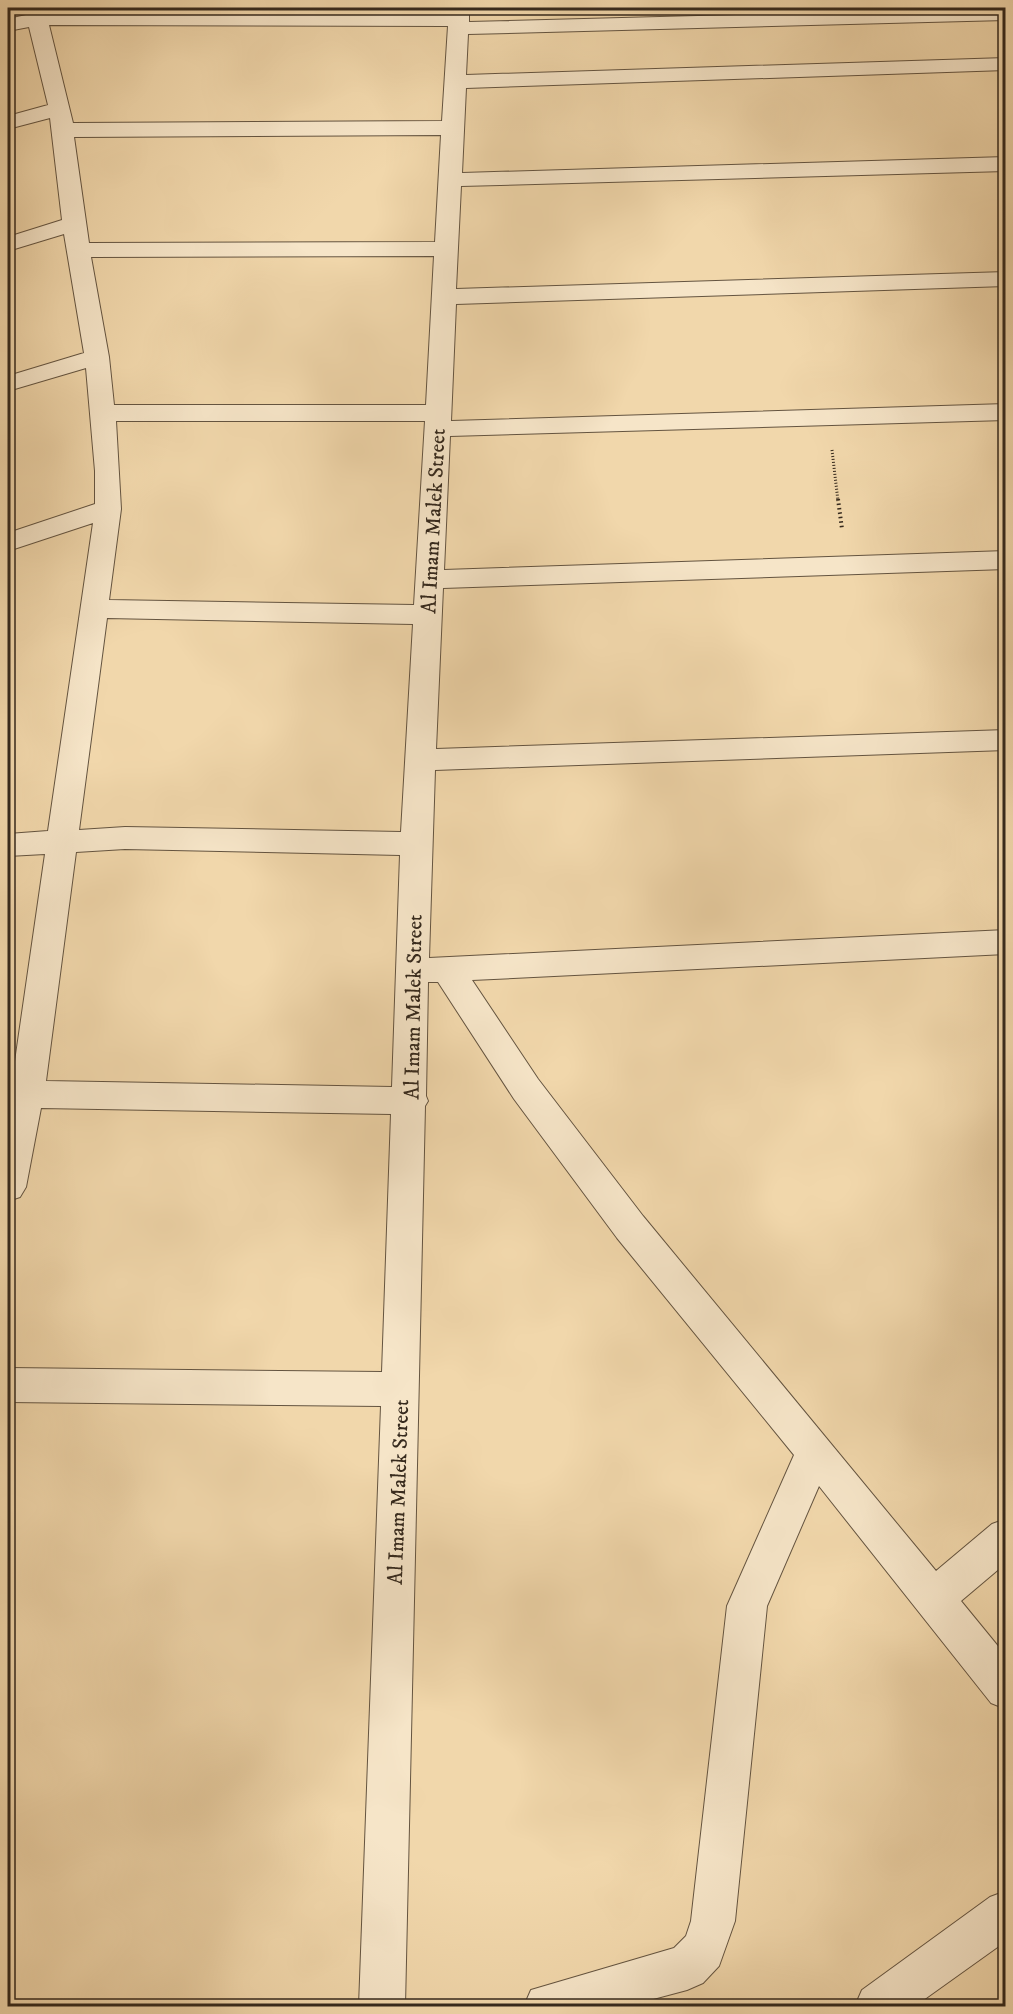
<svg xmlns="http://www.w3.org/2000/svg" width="1013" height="2014" font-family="'IM FELL DW Pica',serif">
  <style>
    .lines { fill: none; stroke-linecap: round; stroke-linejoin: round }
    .minor-casing { stroke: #645440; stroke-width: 2 }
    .path-far1 { stroke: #35291d; stroke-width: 3; stroke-dasharray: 1 2; stroke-linecap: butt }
    .path { stroke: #35291d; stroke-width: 4; stroke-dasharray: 1.5 3; stroke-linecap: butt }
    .minor { fill: #f6e5c8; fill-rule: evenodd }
    .labels { text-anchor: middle; stroke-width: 4.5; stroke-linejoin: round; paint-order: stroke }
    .street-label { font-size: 21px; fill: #35291d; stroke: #f6e5c8 }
  </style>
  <rect width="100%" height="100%" fill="#f1d7ab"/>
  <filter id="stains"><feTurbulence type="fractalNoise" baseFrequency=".00333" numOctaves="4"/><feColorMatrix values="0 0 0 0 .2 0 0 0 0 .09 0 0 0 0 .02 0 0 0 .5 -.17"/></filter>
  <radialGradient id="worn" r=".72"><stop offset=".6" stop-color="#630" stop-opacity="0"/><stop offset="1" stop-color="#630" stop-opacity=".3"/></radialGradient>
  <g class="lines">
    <defs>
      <path id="minor" d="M24,8H44L45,13H249L251,8H271L270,13L448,14L449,8H469V22L1006,8V20L468,34L466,75L1006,58V70L466,88L462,173L1006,157V171L461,186L456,289L1006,272V286L456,304L451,421L1006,404V420L450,436L444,570L1006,551V569L443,588L436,749L1006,730V750L435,770L429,958L1006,930V954L472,980L538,1079L643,1216L936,1571L992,1524L1006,1519V1563L961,1601L1006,1656V1709L991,1703L819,1486L767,1606L735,1921L719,1966L703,1983L687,1990L627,2006H524L531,1990L674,1948L686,1936L691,1921L727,1606L794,1455L617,1238L514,1099L438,982H428L426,1096L428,1101L425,1106L405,2006H359L381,1406L8,1402V1368L382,1372L391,1114L41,1108L26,1187L20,1197L8,1201V1082H12L45,854L8,856V834L48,831L93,523L8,551V533L95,504V471L86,368L8,391V376L84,353L64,234L8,251V237L62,220L50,118L8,129V116L48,105L29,27L8,31V19L26,15ZM49,25L448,26L442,121L73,123ZM441,135L435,242L89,243L74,137ZM434,256L426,405H114L109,357L91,257ZM116,421H425L414,605L109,600L121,509ZM107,618L413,624L401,832L125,827L79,830ZM125,849L400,855L392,1087L46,1081L76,852Z
        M1006,1891V1941L915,2006H855L862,1990L990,1897Z"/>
    </defs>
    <use href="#minor" class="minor-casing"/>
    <path class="path-far1" d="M832,450L838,501"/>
    <path class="path" d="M838,499L842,529"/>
    <use href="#minor" class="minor"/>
  </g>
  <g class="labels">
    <g class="street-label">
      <text transform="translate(433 521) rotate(-87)" y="7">Al Imam Malek Street</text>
      <text transform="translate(413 1007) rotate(-89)" y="7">Al Imam Malek Street</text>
      <text transform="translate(398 1492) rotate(-88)" y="7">Al Imam Malek Street</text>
    </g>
  </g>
  <rect width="1013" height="2014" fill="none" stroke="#f1d7ab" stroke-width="30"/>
  <rect x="9" y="9" width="995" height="1996" fill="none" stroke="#35291d" stroke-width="3"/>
  <rect x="15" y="15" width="983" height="1984" fill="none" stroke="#35291d" stroke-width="1.5"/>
  <rect width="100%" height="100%" filter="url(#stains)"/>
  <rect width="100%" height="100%" fill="url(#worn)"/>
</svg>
